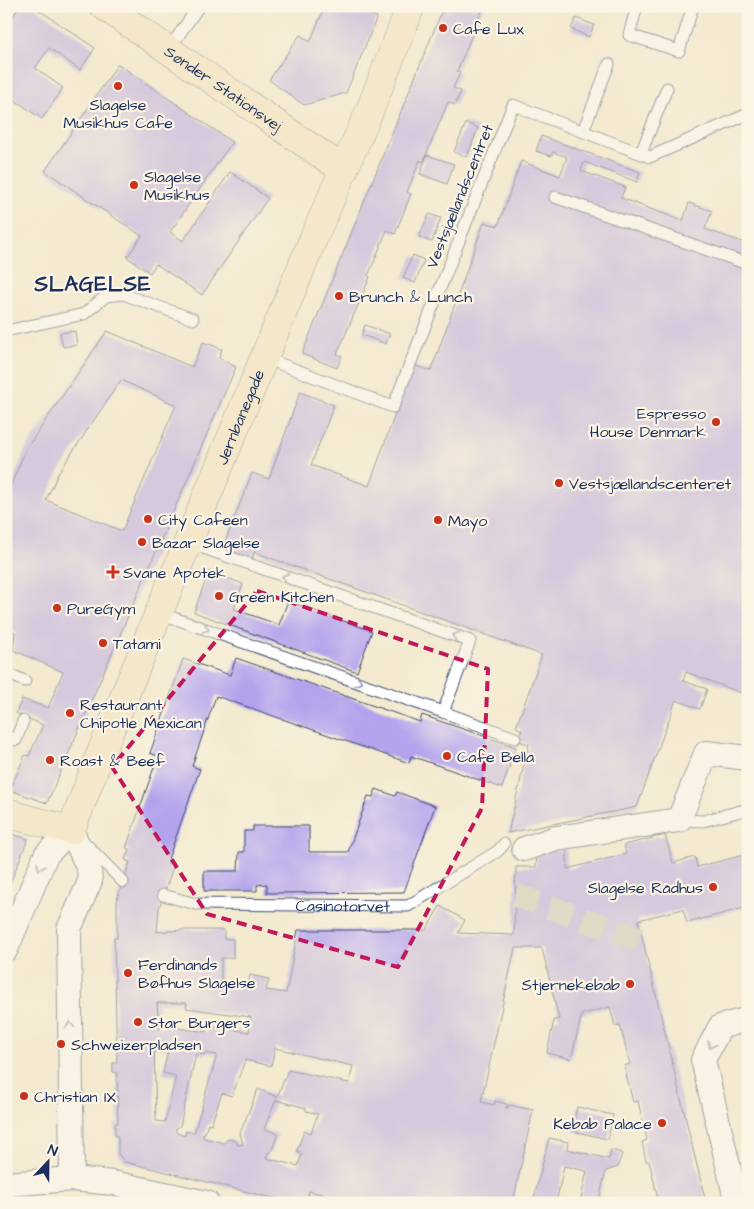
<svg xmlns="http://www.w3.org/2000/svg" width="754" height="1209" font-family="'Architects Daughter',sans-serif">
  <style>
    .building { fill: #b3a3ed; fill-rule: evenodd }
    .lines { fill: none; stroke-linecap: round; stroke-linejoin: round }
    .street-tunnel { stroke: #c8c5b8; stroke-width: 24; stroke-dasharray: 24 12; stroke-linecap: butt }
    .lane-casing { stroke: #3b4b6f; stroke-width: 13 }
    .street-casing { stroke: #3b4b6f; stroke-width: 26 }
    .secondary-casing { stroke: #3b4b6f; stroke-width: 29 }
    .lane { stroke: #fff; stroke-width: 11 }
    .street { stroke: #fff; stroke-width: 24 }
    .secondary { stroke: #f9e7c3; stroke-width: 28 }
    .oneway { stroke: #8d97ae }
    .marked { fill: none; stroke: #c2185b; stroke-width: 4; stroke-dasharray: 10 6; stroke-linejoin: round }
    .poi-dot { fill: #c8321e; stroke: #fcf5e5; stroke-width: 2 }
    .labels { text-anchor: middle; stroke-width: 4.5; stroke-linejoin: round; paint-order: stroke }
    .poi-label { font-size: 16px; fill: #1b2f5e; stroke: #fcf5e5; text-anchor: start }
    .street-label { font-size: 16px; fill: #1b2f5e; stroke: #fcf5e5 }
    .district-label { font-size: 21px; font-weight: bold; letter-spacing: 1px; fill: #1b2f5e; stroke: #fcf5e5 }
  </style>
  <rect width="100%" height="100%" fill="#fcf5e5"/>
  <filter id="ink" filterUnits="userSpaceOnUse"><feTurbulence type="fractalNoise" baseFrequency=".02" numOctaves="2"/><feDisplacementMap in="SourceGraphic" scale="10" xChannelSelector="R" yChannelSelector="G"/><feConvolveMatrix kernelMatrix="1 2 1 2 8 2 1 2 1" color-interpolation-filters="sRGB"/></filter>
  <filter id="wash" filterUnits="userSpaceOnUse"><feTurbulence type="fractalNoise" baseFrequency=".0096" numOctaves="4" result="noise"/><feDisplacementMap in="SourceGraphic" scale="20" xChannelSelector="R" yChannelSelector="G"/><feGaussianBlur stdDeviation="1.12" result="paint"/><feColorMatrix in="noise" values="0 0 0 0 0 0 0 0 0 0 0 0 0 0 0 0 0 1.4 0 .05"/><feComposite in="paint" operator="in"/></filter>
  <g filter="url(#wash)">
    <rect width="100%" height="100%" fill="#f3eacf"/>
    <g id="blocks">
      <path class="building" d="M20,6H33L95,48L80,70L49,48L35,68L63,88L42,119L6,94V27Z
        M325,6H352L377,17L346,93L304,105L269,80L300,35L310,42Z
        M444,6H484L457,71L460,73L453,88L461,91L455,105L448,102L423,162L420,160L407,192L411,194L395,234L387,230L368,276L370,277L337,354L342,356L337,368L302,354Z
        M576,18L594,25L589,37L571,29Z
        M118,64L232,142L170,232L183,241L230,172L268,198L202,295L156,264L150,273L127,257L142,236L45,171Z
        M466,123L478,128L467,157L454,152Z
        M541,136L640,172L637,182L584,162L581,171L625,187L621,198L683,221L689,203L712,211L705,229L748,244V684L744,694L686,672L683,681L707,689L700,709L676,700L637,807L508,833L529,744L518,741L522,730L516,727L542,655L254,552L252,560L222,550L252,473L269,479L300,392L334,405L311,465L369,486L413,365L431,371L484,222L498,226L521,161L560,176L567,157L553,152L551,156L536,151Z
        M427,155L454,164L447,184L420,174Z
        M429,214L441,218L432,242L419,237Z
        M413,255L424,260L415,283L403,278Z
        M365,325L390,334L386,344L362,335Z
        M75,331L77,345L63,347L60,333Z
        M107,331L192,367L203,342L222,349L219,358L236,367L47,803L10,790L25,755L29,756L43,725L16,713L22,699L48,708L63,672L13,650L15,632L6,628V497L26,449ZM121,380L176,405L122,531L46,500L59,472Z
        M209,571L243,584L234,609L279,625L288,601L372,631L357,672L194,612Z
        M236,658L420,722L422,715L516,747L502,788L411,756L409,763L216,696L192,766L200,769L167,862L174,864L159,908L157,932L183,930H224V939H233V958H221V984L247,988L250,975L269,979L266,990L286,993L298,930H426L440,906L465,920L458,933L514,935L516,867H536L537,851L567,850V869L626,854L624,845L665,835L673,863L695,857L697,867L748,854V907L687,923L683,909L638,920L706,1203H659L649,1161H646L642,1142L647,1140L638,1101L633,1102L624,1066L630,1064L620,1025L615,1026L610,1007L582,1014L571,1059L547,1053L554,1020L559,1019L542,948H515L481,1102L494,1105L495,1101L507,1104L506,1108H508L509,1105L533,1110L513,1203H357L309,1191L306,1203H293L125,1162L118,1154V1136H115V1123H118L117,1073L113,1072V1063H117L114,938H117V899L130,862L125,860L129,849L126,848L158,756L150,753L183,659L230,675ZM157,1003H187L186,1008L251,1017L249,1032L208,1026L207,1032L161,1026V1029L159,1028ZM154,1048L168,1050L163,1073L176,1076L165,1122L156,1121ZM275,1048L353,1066L349,1083L288,1070L277,1097L258,1089L240,1133L243,1144L238,1145L236,1141L228,1139L224,1143L204,1138L202,1134L205,1133L208,1123L211,1124L222,1093L232,1096L245,1060L271,1066ZM205,1053L217,1055L194,1133L186,1131L185,1136L177,1133L175,1129L180,1126L196,1054L205,1055ZM276,1100L306,1108V1111L318,1114L311,1133L304,1131L297,1151L302,1153L298,1166L266,1158L268,1153L271,1152L278,1134L264,1129Z
        M376,789L395,796L397,792L435,806L404,892L267,893V884L257,885V891H204V871H238L239,852H244V831H253V826H309V852H348L368,796L373,797Z
        M6,832L28,839L6,893Z
        M577,1107L613,1115L608,1139L572,1131Z
        M549,1138L568,1142L567,1149L609,1159L611,1150L622,1153L618,1167L606,1171L598,1203H580L587,1171L564,1166L556,1203H539L540,1199L534,1198Z
        M106,1200L115,1203H76V1201Z"/>
    </g>
  </g>
  <g filter="url(#ink)">
    <use href="#blocks" fill-opacity="0" stroke="#3b4b6f" stroke-width="1"/>
    <g class="lines">
      <path class="street-tunnel" d="M515,895L642,940"/>
      <defs>
        <g id="lane">
          <path d="M637,6L629,35L679,51L693,6"/>
          <path d="M169,49L199,6"/>
          <path d="M583,131L609,64"/>
          <path d="M641,153L667,88"/>
          <path d="M555,197L748,264"/>
          <path d="M6,331L84,314L106,296L123,294L193,319"/>
          <path d="M265,358L393,407L513,105L650,157L748,114"/>
          <path d="M159,613L443,712L470,641L189,543"/>
          <path d="M6,673L25,681"/>
          <path d="M443,712L515,738"/>
          <path d="M6,736L16,740L23,721"/>
          <path d="M679,820L703,821L748,809"/>
          <path d="M85,843L123,882"/>
          <path id="s1" d="M163,895L196,904L408,906L498,851L504,844"/>
        </g>
        <path id="street" d="M524,849L556,838L679,820L706,753L748,758
          M6,949L46,855L71,830L89,869L90,881L69,929L72,1179
          M6,1184L72,1179L113,1183L207,1203
          M737,1203L703,1060L720,1027L748,1019"/>
        <g id="secondary">
          <path id="s2" d="M104,6L344,170"/>
          <path id="s3" d="M6,811L20,817L71,830L100,755L314,237L369,112L411,6"/>
        </g>
      </defs>
      <use href="#lane" class="lane-casing"/>
      <use href="#street" class="street-casing"/>
      <use href="#secondary" class="secondary-casing"/>
      <use href="#lane" class="lane"/>
      <use href="#street" class="street"/>
      <use href="#secondary" class="secondary"/>
    </g>
    <defs><path id="oneway-chevron" d="M-2-3.5L2.5 0L-2 3.5" fill="none" stroke-width="1.6" stroke-linecap="round" stroke-linejoin="round" transform="scale(1.25)"/></defs>
    <g class="oneway">
      <use href="#oneway-chevron" transform="translate(285 577) rotate(-161)"/>
      <use href="#oneway-chevron" transform="translate(206 629) rotate(19)"/>
      <use href="#oneway-chevron" transform="translate(455 636) rotate(-161)"/>
      <use href="#oneway-chevron" transform="translate(359 682) rotate(19)"/>
      <use href="#oneway-chevron" transform="translate(40 867) rotate(114)"/>
      <use href="#oneway-chevron" transform="translate(70 1025) rotate(-91)"/>
      <use href="#oneway-chevron" transform="translate(711 1045) rotate(118)"/>
    </g>
  </g>
  <path d="M0 0H754V1209H0ZM257,591L488,669L482,808L398,967L207,914L112,767Z" fill="#f3eacf" fill-opacity=".55" fill-rule="evenodd"/>
  <path class="marked" d="M257,591L488,669L482,808L398,967L207,914L112,767Z"/>
  <g class="poi-dot">
    <circle cx="443" cy="28" r="5"/>
    <circle cx="118" cy="86" r="5"/>
    <circle cx="134" cy="185" r="5"/>
    <circle cx="339" cy="296" r="5"/>
    <circle cx="716" cy="422" r="5"/>
    <circle cx="559" cy="483" r="5"/>
    <circle cx="148" cy="519" r="5"/>
    <circle cx="438" cy="520" r="5"/>
    <circle cx="142" cy="542" r="5"/>
    <path d="M110.5 564.5h5v5h5v5h-5v5h-5v-5h-5v-5h5z"/>
    <circle cx="219" cy="596" r="5"/>
    <circle cx="57" cy="608" r="5"/>
    <circle cx="103" cy="643" r="5"/>
    <circle cx="70" cy="713" r="5"/>
    <circle cx="447" cy="756" r="5"/>
    <circle cx="50" cy="760" r="5"/>
    <circle cx="713" cy="887" r="5"/>
    <circle cx="128" cy="973" r="5"/>
    <circle cx="630" cy="984" r="5"/>
    <circle cx="138" cy="1022" r="5"/>
    <circle cx="61" cy="1044" r="5"/>
    <circle cx="24" cy="1096" r="5"/>
    <circle cx="662" cy="1123" r="5"/>
  </g>
  <g class="labels">
    <g class="poi-label">
      <text x="453" y="34">Cafe Lux</text>
      <text x="118" y="110" text-anchor="middle">Slagelse<tspan x="118" dy="18">Musikhus Cafe</tspan></text>
      <text x="144" y="182">Slagelse<tspan x="144" dy="18">Musikhus</tspan></text>
      <text x="349" y="302">Brunch &amp; Lunch</text>
      <text x="706" y="419" text-anchor="end">Espresso<tspan x="706" dy="18">House Denmark</tspan></text>
      <text x="569" y="489">Vestsjællandscenteret</text>
      <text x="158" y="525">City Cafeen</text>
      <text x="448" y="526">Mayo</text>
      <text x="152" y="548">Bazar Slagelse</text>
      <text x="123" y="578">Svane Apotek</text>
      <text x="229" y="602">Green Kitchen</text>
      <text x="67" y="614">PureGym</text>
      <text x="113" y="649">Tatami</text>
      <text x="80" y="710">Restaurant<tspan x="80" dy="18">Chipotle Mexican</tspan></text>
      <text x="457" y="762">Cafe Bella</text>
      <text x="60" y="766">Roast &amp; Beef</text>
      <text x="703" y="893" text-anchor="end">Slagelse Rådhus</text>
      <text x="138" y="970">Ferdinands<tspan x="138" dy="18">Bøfhus Slagelse</tspan></text>
      <text x="620" y="990" text-anchor="end">Stjernekebab</text>
      <text x="148" y="1028">Star Burgers</text>
      <text x="71" y="1050">Schweizerpladsen</text>
      <text x="34" y="1102">Christian IX</text>
      <text x="652" y="1129" text-anchor="end">Kebab Palace</text>
    </g>
    <g class="street-label">
      <text dy="6" stroke="none"><textPath href="#s2" startOffset="145">Sønder Stationsvej</textPath></text>
      <text transform="translate(459 196) rotate(-68)" y="6">Vestsjællandscentret</text>
      <text dy="6" stroke="none"><textPath href="#s3" startOffset="514">Jernbanegade</textPath></text>
      <text dy="6" stroke="none"><textPath href="#s1" startOffset="181">Casinotorvet</textPath></text>
    </g>
    <g class="district-label">
      <text x="93" y="291">SLAGELSE</text>
    </g>
  </g>
  <rect width="754" height="1209" fill="none" stroke="#fcf5e5" stroke-width="25"/>
  <g transform="translate(48 1162) rotate(22)" stroke="#fcf5e5" stroke-width="4" paint-order="stroke">
  <path d="M0-4L9 19L0 12L-9 19Z" fill="#1b2f5e"/>
  <text y="-8" font-size="14" font-weight="bold" text-anchor="middle" fill="#1b2f5e">N</text>
  </g>
</svg>
